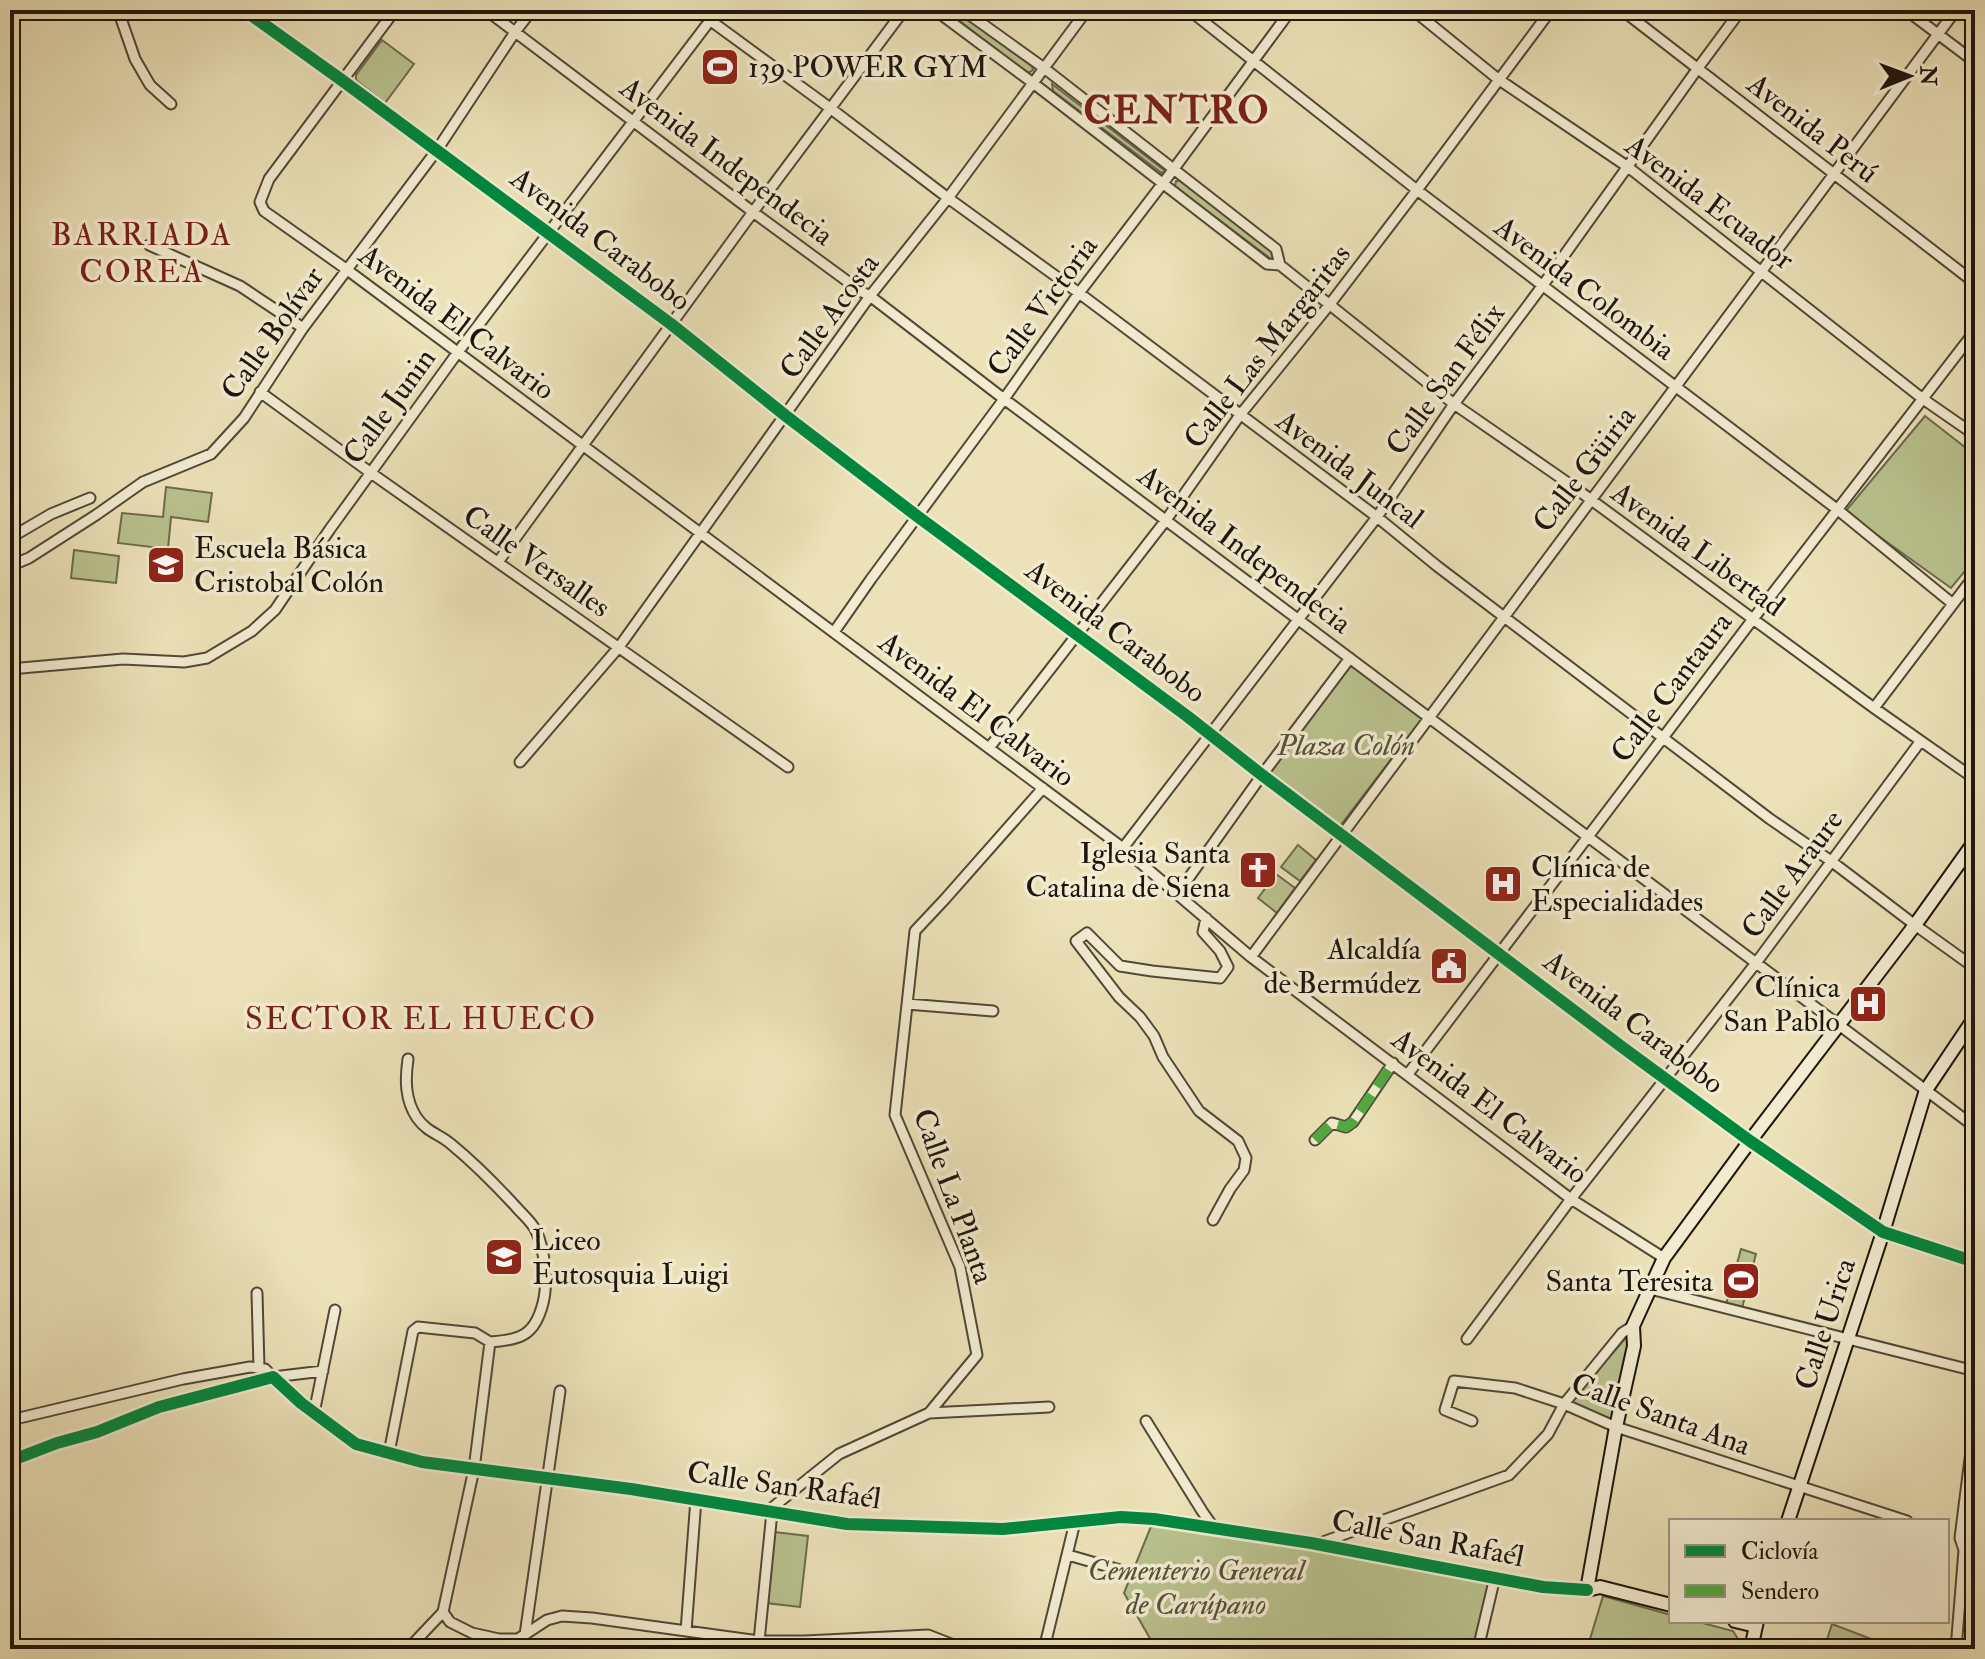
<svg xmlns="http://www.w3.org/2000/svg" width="1985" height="1659" font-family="'IM FELL Double Pica',serif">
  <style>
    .green { fill: #b9c28e; stroke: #6b6c4d; stroke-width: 2 }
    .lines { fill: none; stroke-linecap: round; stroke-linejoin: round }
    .minor-casing { stroke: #514837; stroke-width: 13 }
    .secondary-casing { stroke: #1d150c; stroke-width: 16 }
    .minor { stroke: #f3ecd1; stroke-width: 9 }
    .secondary { stroke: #f3ecd1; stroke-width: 12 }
    .quiet { stroke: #52a941; stroke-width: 10; stroke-dasharray: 20 10; stroke-linecap: butt }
    .cycleway-casing { stroke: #f3ecd1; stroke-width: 17 }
    .cycleway { stroke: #00873e; stroke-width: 12 }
    .labels { text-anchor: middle; stroke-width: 7; stroke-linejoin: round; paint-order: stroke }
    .poi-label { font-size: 30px; fill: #1d150c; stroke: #f3ecd1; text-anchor: start }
    .street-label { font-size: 30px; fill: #1d150c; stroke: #f3ecd1 }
    .park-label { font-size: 30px; font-style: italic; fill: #54523a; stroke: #f3ecd1 }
    .neighbourhood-label { font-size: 32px; letter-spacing: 2px; fill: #7a1f14; stroke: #f3ecd1 }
    .district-label { font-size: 38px; font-weight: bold; letter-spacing: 2px; fill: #7a1f14; stroke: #f3ecd1 }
  </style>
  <rect width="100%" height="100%" fill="#ece1b8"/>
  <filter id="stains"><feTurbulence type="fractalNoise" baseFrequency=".0025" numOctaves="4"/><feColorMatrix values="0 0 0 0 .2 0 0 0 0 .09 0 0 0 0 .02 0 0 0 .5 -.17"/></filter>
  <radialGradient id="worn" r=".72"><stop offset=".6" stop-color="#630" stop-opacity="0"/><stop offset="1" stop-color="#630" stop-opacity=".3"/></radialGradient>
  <path class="green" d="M945,10H956L1032,66L1033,70L1030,72H1026Z
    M382,40L414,64L385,103L356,80V75Z
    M1052,84L1160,167L1164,170L1163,174L1053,91Z
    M1176,181H1180L1273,252L1276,258L1271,259L1178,189L1175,186Z
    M1925,416L1975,455V559L1951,588L1845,512Z
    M166,487L212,493L208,522L171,517L168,549L118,543L122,513L163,517Z
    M74,550L119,556L116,583L71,578Z
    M1351,664L1422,719L1340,826L1269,771Z
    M1298,845L1316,860L1300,881L1281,867Z
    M1276,874L1295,888L1277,913L1258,898Z
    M1741,1249L1756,1254L1741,1312L1725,1308Z
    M1631,1332L1612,1423L1569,1403Z
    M1154,1519L1495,1577L1478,1649H1156L1124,1593Z
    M774,1532L808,1536L800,1607L766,1603Z
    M1603,1596L1671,1615V1621H1695L1733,1631L1738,1639L1736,1649H1587Z
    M1832,1624L1882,1643L1880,1649H1824Z"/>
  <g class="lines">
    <defs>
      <path id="minor" d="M118,10L135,59L150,85L171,104
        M244,10L343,81L671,324L786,416L917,516L1187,716L1262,775L1622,1047L1750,1141L1883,1232L1975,1262
        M395,10L269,179L260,202L264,211L346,269L1123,848L1251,957L1571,1199L1664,1258
        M486,10L753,212L862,292L870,296L1004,399L1975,1127
        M696,10L830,108L948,198L1079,293L1377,517L1437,566L1770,819L1831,861L1915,925L1975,968
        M935,10L1033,83L1267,264L1280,265L1454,404L1571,485L1874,708L1975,779
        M963,10L1044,68L1276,249L1280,265
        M1189,10L1417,190L1838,510L1953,604
        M1413,10L1498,79L1628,167L1923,399L1975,435
        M1622,10L1975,283
        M1906,10L1975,62
        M149,245L240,286L303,328
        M260,392L371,473L788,767
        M10,538L51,514L90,498
        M498,562L753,212L904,10
        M10,566L29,558L96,515L143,482L211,454L244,418L303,328L437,150L515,32L532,10
        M834,632L871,579L1004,399L1079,293L1173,170L1291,10
        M10,669L123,659L184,662L207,658L252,631L275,610L330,529L458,352L718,10
        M1874,708L1975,575
        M989,748L1166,520L1240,415L1330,304L1417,190L1551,10
        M520,762L619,647L870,296L948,198L1087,10
        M1123,848L1377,517L1454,404L1543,285L1698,68L1741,10
        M1178,893L1262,775L1350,658
        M1206,918L1203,932L1220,951L1228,967L1220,978L1152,971L1120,966L1087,933L1076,941L1119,997L1140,1017L1154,1036L1163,1057L1199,1111L1238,1141L1246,1158L1244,1170L1230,1189L1213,1220
        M1251,957L1956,10
        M907,1004L993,1011
        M408,1059C405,1080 405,1100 417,1118C428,1133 438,1133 451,1144C474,1163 496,1185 517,1208C523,1215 532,1222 536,1231C545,1249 548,1284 543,1303C535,1335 521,1340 490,1342
        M1408,1074L1753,619L1975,331
        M1315,1140L1332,1123L1346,1127L1353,1122L1393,1063
        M1650,1289L1975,1371
        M257,1293L259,1368
        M1467,1339L1571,1199L1756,963L1920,742
        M314,1413L335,1310
        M929,1413L1049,1407
        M15,1419L183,1379L250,1367L265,1369L273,1377L323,1371
        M1146,1421L1202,1511L1214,1528
        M1472,1421L1445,1410L1454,1381L1515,1388L1564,1404L1616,1427L1907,1521
        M389,1453L413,1331L418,1327L475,1333L490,1342L474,1469L443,1612L408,1649
        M10,1461L57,1443L97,1432L159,1407L273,1377L301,1403L356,1444L422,1462L631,1489L847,1524L1003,1529L1121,1517L1154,1519L1311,1543L1543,1587L1587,1590
        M768,1511L839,1454L929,1413L977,1355L960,1267L895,1115L915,931L945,899L1043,788
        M1320,1543L1509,1475L1548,1434L1564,1404L1622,1333L1633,1326
        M1068,1555L1127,1572
        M443,1612L450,1622L472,1633L499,1639H518L547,1620L562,1616L592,1618L759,1641H805L928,1635L964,1649
        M686,1631L696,1499
        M525,1635L560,1391
        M759,1641L772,1512
        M1044,1649L1075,1522
        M1478,1649L1495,1577
        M1956,1649L1964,1550L1960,1538L1975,1419"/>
      <path id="secondary" d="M1788,1521L1883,1232L1926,1090L1975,1017
        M1671,1605L1600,1587L1587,1590L1616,1427L1634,1346L1633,1326L1664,1258L1750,1141L1915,925L1975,841
        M1735,1621L1756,1626
        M1751,1649L1757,1621"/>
    </defs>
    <use href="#minor" class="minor-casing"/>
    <use href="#secondary" class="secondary-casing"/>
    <use href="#minor" class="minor"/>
    <use href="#secondary" class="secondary"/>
    <path class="quiet" d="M1315,1140L1332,1123L1346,1127L1353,1122L1393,1063"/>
    <defs>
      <path id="cycleway" d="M244,10L343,81L671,324L786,416L917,516L1187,716L1262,775L1622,1047L1750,1141L1883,1232L1975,1262
        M10,1461L57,1443L97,1432L159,1407L273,1377L301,1403L356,1444L422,1462L631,1489L847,1524L1003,1529L1121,1517L1154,1519L1311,1543L1543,1587L1587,1590"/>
    </defs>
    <use href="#cycleway" class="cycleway-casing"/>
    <use href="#cycleway" class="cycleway"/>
  </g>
  <defs>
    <symbol id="stadium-square" viewBox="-11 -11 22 22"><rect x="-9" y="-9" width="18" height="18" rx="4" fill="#8f2418" stroke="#f3ecd1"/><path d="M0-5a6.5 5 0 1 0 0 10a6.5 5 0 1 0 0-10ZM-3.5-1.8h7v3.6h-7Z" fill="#fff"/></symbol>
    <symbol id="school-square" viewBox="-11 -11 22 22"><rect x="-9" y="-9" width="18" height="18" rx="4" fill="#8f2418" stroke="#f3ecd1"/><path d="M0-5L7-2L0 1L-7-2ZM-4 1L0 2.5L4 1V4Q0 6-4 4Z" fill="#fff"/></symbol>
    <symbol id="church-square" viewBox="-11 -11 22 22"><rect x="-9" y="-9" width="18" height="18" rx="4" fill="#8f2418" stroke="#f3ecd1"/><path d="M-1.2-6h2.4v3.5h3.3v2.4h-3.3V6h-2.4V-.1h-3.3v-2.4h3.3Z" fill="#fff"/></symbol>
    <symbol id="hospital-square" viewBox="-11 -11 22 22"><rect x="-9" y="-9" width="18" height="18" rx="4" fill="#8f2418" stroke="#f3ecd1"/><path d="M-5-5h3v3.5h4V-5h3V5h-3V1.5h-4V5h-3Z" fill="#fff"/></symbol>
    <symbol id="civic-square" viewBox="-11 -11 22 22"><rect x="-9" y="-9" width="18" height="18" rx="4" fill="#8f2418" stroke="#f3ecd1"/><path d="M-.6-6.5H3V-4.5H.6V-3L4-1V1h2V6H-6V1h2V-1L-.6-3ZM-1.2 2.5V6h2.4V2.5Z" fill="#fff"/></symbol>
  </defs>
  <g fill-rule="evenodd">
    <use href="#stadium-square" x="698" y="45" width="44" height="44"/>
    <use href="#school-square" x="144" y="543" width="44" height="44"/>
    <use href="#church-square" x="1236" y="848" width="44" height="44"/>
    <use href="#hospital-square" x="1481" y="862" width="44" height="44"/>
    <use href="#civic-square" x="1427" y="944" width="44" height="44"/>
    <use href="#hospital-square" x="1846" y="982" width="44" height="44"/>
    <use href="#school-square" x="482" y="1235" width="44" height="44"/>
    <use href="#stadium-square" x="1719" y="1259" width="44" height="44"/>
  </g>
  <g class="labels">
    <g class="poi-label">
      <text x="748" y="77">139 POWER GYM</text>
      <text x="194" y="558">Escuela Básica<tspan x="194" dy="34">Cristobal Colón</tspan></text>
      <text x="1230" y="863" text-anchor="end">Iglesia Santa<tspan x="1230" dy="34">Catalina de Siena</tspan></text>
      <text x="1531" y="877">Clínica de<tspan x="1531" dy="34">Especialidades</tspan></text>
      <text x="1421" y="959" text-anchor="end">Alcaldía<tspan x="1421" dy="34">de Bermúdez</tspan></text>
      <text x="1840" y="997" text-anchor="end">Clínica<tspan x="1840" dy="34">San Pablo</tspan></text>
      <text x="532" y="1250">Liceo<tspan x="532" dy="34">Eutosquia Luigi</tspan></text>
      <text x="1713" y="1291" text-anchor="end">Santa Teresita</text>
    </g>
    <g class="street-label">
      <text transform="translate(1813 128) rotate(38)" y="10">Avenida Perú</text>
      <text transform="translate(727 161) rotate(37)" y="10">Avenida Independecia</text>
      <text transform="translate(1710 202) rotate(37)" y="10">Avenida Ecuador</text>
      <text transform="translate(601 239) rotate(37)" y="10">Avenida Carabobo</text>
      <text transform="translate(1585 288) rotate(37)" y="10">Avenida Colombia</text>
      <text transform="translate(1042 306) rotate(-54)" y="10">Calle Victoria</text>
      <text transform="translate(829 316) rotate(-54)" y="10">Calle Acosta</text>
      <text transform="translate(457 322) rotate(37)" y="10">Avenida El Calvario</text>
      <text transform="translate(272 333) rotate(-55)" y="10">Calle Bolívar</text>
      <text transform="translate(1267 346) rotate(-52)" y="10">Calle Las Margaritas</text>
      <text transform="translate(1445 379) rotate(-54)" y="10">Calle San Félix</text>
      <text transform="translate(389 406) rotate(-54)" y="10">Calle Junin</text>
      <text transform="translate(1350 469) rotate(37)" y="10">Avenida Juncal</text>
      <text transform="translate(1584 469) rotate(-53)" y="10">Calle Güiria</text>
      <text transform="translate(1245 549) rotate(37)" y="10">Avenida Independecia</text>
      <text transform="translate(1698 549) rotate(36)" y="10">Avenida Libertad</text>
      <text transform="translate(537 561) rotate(35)" y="10">Calle Versalles</text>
      <text transform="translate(1116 631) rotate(37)" y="10">Avenida Carabobo</text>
      <text transform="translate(1671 687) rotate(-53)" y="10">Calle Cantaura</text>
      <text transform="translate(977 709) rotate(37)" y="10">Avenida El Calvario</text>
      <text transform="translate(1792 874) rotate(-54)" y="10">Calle Araure</text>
      <text transform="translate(1634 1022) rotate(37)" y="10">Avenida Carabobo</text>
      <text transform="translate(1490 1106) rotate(37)" y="10">Avenida El Calvario</text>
      <text transform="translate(954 1196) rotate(70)" y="10">Calle La Planta</text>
      <text transform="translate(1825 1324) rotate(-72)" y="10">Calle Urica</text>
      <text transform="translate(1661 1414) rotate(20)" y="10">Calle Santa Ana</text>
      <text transform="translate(784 1485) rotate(8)" y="10">Calle San Rafaél</text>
      <text transform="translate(1428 1538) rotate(11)" y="10">Calle San Rafaél</text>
    </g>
    <g class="park-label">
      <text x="1346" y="755">Plaza Colón</text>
      <text x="1196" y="1580">Cementerio General<tspan x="1196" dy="34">de Carúpano</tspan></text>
    </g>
    <g class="neighbourhood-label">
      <text x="142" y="245">BARRIADA<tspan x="142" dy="37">COREA</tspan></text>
      <text x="421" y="1029">SECTOR EL HUECO</text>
    </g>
    <g class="district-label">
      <text x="1177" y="123">CENTRO</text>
    </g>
  </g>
  <rect width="1985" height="1659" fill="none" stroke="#ece1b8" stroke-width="40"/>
  <rect x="12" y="12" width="1961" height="1635" fill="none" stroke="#1d150c" stroke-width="4"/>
  <rect x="20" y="20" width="1945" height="1619" fill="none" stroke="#1d150c" stroke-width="2"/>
  <rect x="1669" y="1519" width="280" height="104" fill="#f3ecd1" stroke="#9d9682" stroke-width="2"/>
  <rect x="1685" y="1545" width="40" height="12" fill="#00873e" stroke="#9d9682" stroke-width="2"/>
  <text x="1741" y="1559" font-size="24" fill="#1d150c">Ciclovía</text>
  <rect x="1685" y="1585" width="40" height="12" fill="#52a941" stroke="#9d9682" stroke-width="2"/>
  <text x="1741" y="1599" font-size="24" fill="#1d150c">Sendero</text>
  <g transform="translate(1909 76) rotate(89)" stroke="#f3ecd1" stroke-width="6" paint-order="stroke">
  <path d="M0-6L14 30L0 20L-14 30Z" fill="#1d150c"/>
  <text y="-12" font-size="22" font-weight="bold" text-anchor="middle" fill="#1d150c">N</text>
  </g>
  <rect width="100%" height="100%" filter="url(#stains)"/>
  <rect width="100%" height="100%" fill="url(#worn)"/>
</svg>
